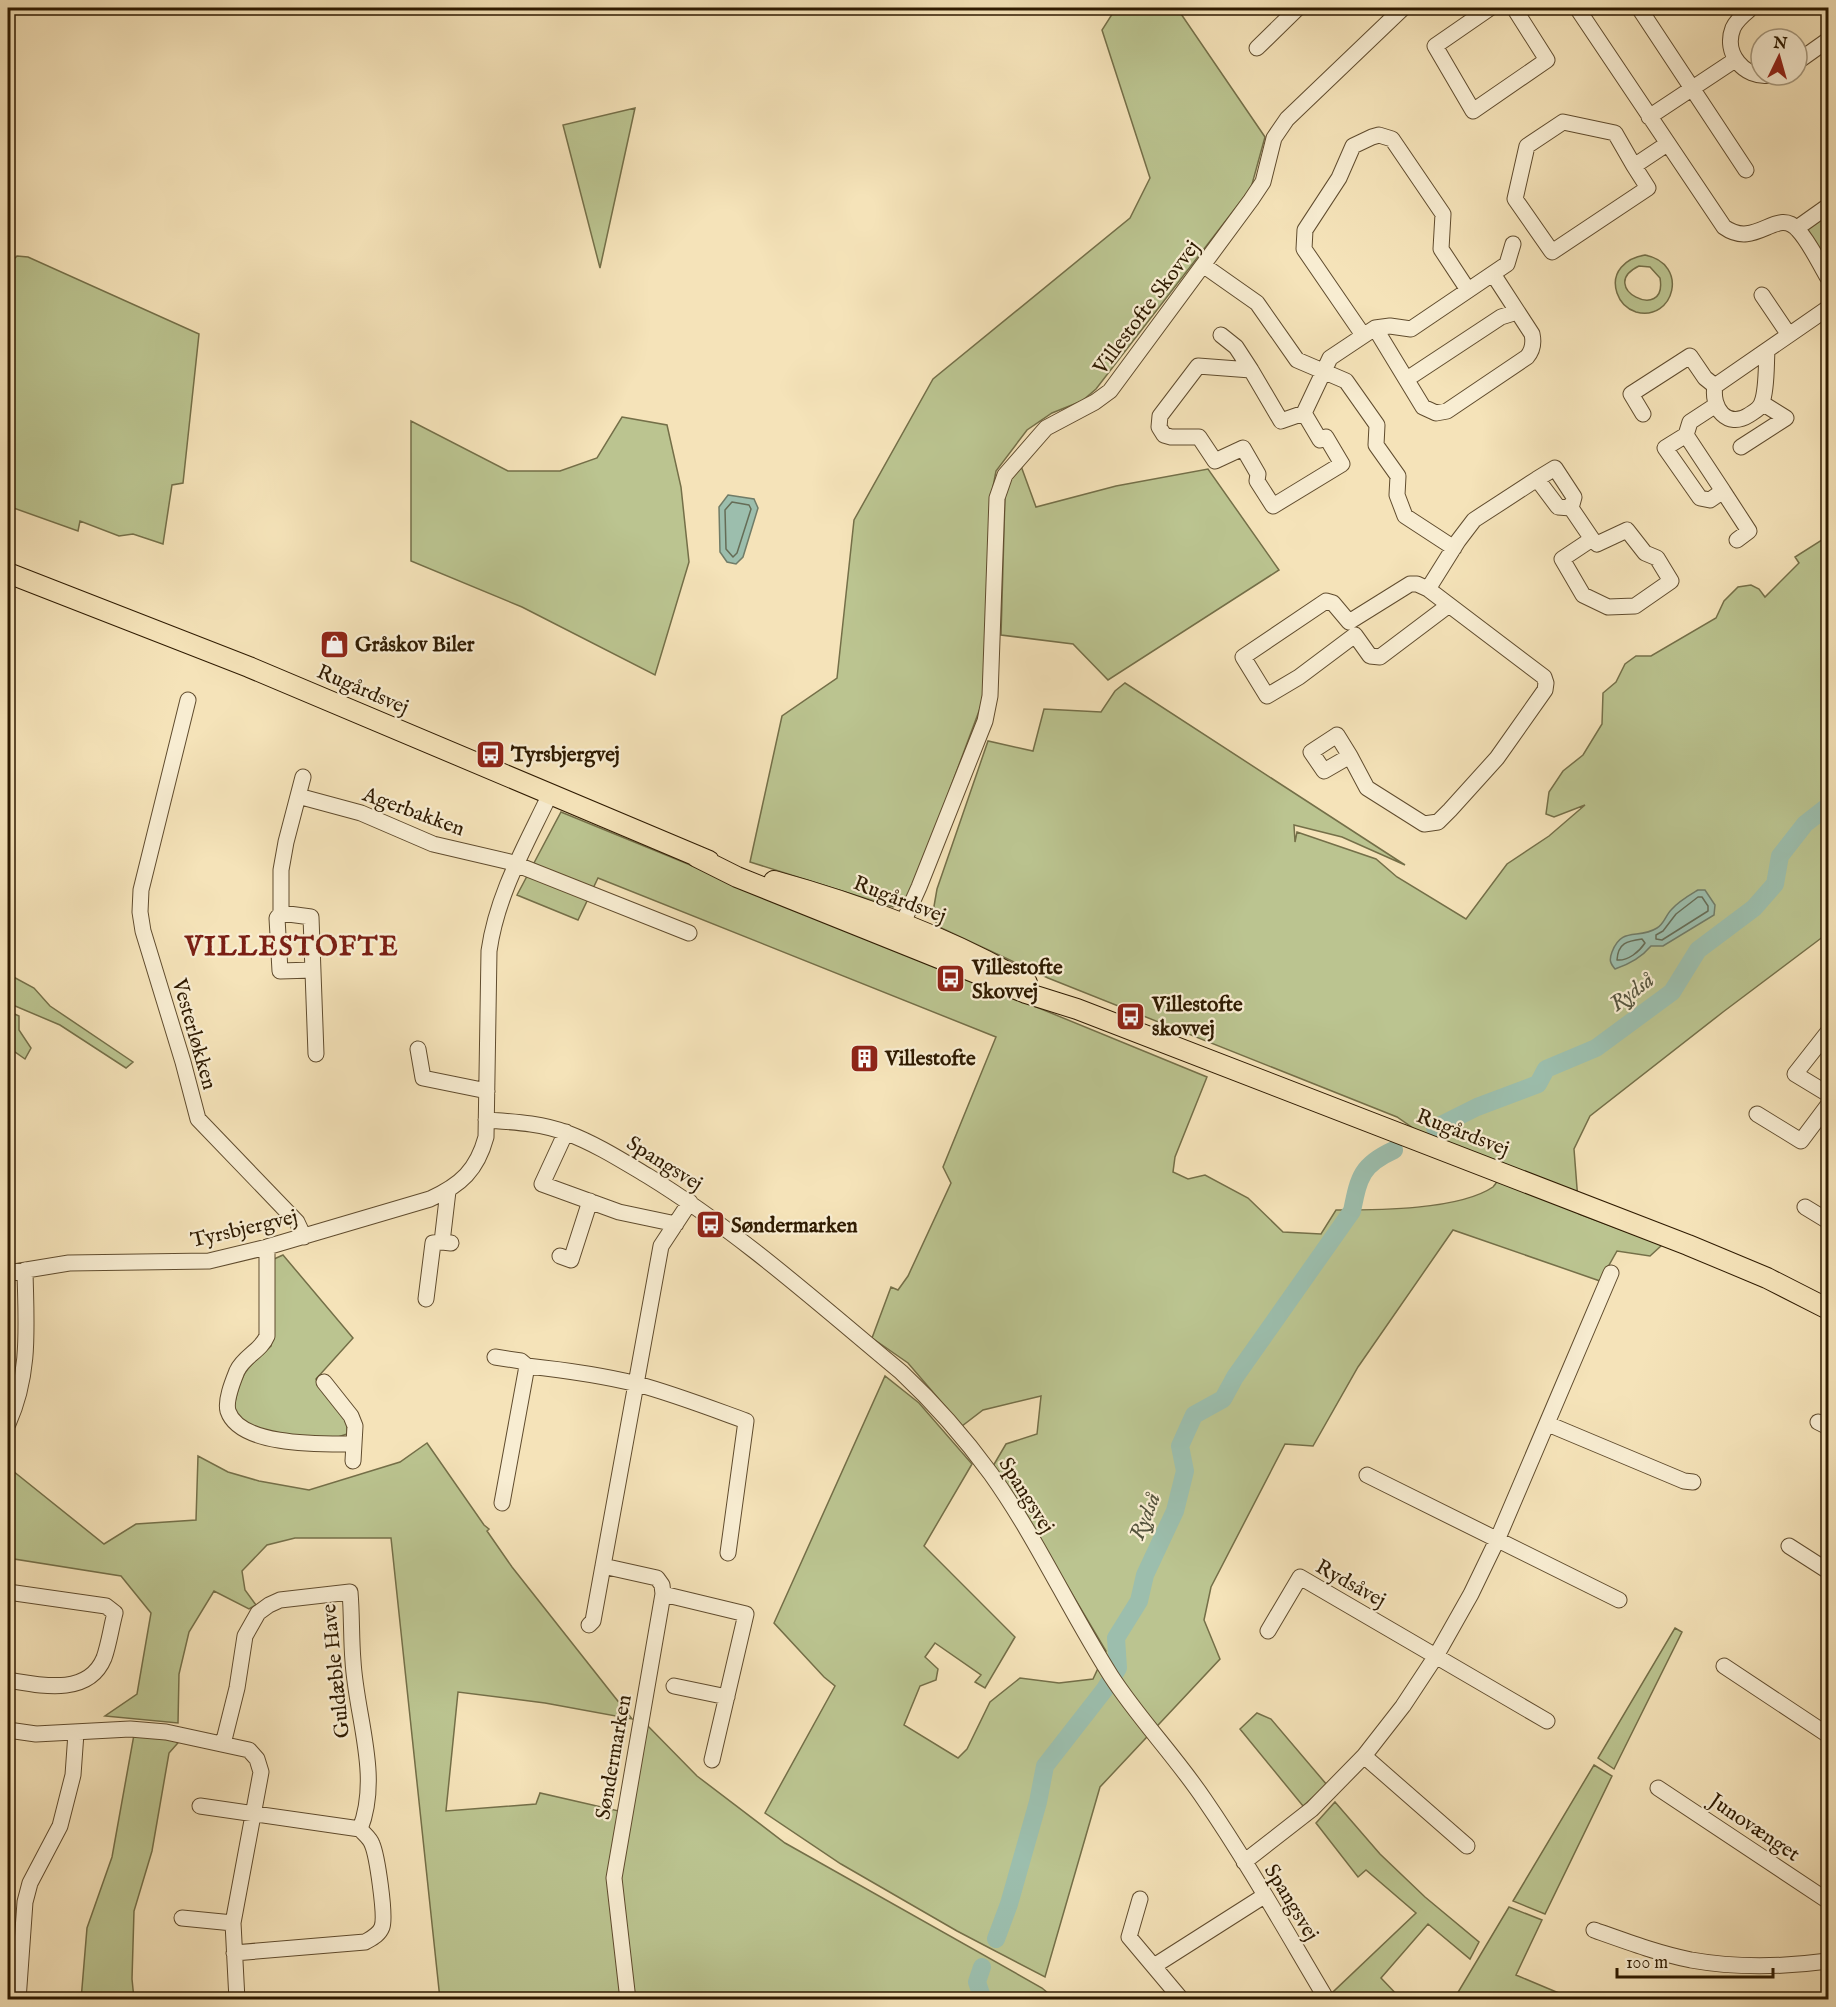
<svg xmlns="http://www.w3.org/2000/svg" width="1836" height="2007" font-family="'IM FELL English',serif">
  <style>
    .green { fill: #bbc490; stroke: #746f48; stroke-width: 1.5; fill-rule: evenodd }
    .water { fill: #9cbead; stroke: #707c68; stroke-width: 1.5 }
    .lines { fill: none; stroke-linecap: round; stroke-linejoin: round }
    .shore { stroke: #656c56; stroke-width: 1.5 }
    .river { stroke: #9cbead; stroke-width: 18 }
    .minor-casing { stroke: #604c2e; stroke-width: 17 }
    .major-casing { stroke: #2e1a00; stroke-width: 22 }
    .minor { stroke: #f8edd2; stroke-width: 15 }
    .major { stroke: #f5e3b9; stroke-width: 20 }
    .labels { text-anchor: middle; stroke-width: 4.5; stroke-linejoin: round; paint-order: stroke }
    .street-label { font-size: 21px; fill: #2e1a00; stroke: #f8edd2 }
    .poi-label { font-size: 21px; font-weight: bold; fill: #2e1a00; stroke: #f8edd2; text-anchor: start }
    .water-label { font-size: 22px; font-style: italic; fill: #54533d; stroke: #f8edd2 }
    .district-label { font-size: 27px; font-weight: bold; letter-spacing: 1.5px; fill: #7a1f14; stroke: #f8edd2 }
  </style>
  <rect width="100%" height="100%" fill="#f5e3b9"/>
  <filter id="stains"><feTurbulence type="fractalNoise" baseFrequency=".00333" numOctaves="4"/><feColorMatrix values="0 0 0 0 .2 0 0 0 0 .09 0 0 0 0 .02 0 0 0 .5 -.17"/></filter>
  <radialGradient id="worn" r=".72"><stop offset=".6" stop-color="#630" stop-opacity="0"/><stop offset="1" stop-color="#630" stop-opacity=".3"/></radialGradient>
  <path class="green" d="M1116,8H1177L1265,137L1251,188L1096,389L1082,401L1052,413L1027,430L996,471L991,497L985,695L912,891L898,904L893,907L750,862L782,716L837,678L854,520L933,379L1130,218L1150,178L1102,30Z
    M635,108L600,268L563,125Z
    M1828,210V247L1819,254L1802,228Z
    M1645,255C1690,264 1674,322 1636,312C1627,309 1620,302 1617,293C1610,272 1626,258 1645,255ZM1639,266L1650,267L1660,278C1668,324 1595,287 1639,266Z
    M17,256L28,257L199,334L183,483L172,485L163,544L133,534L119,536L80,521L78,531L8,506V290L10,263Z
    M622,417L667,425L681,487L689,562L655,675L522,607L411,561V421L508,471H560L597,458Z
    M1021,466L1036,507L1116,486L1208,469L1279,570L1108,680L1073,644L1001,635L1005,496L1010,477Z
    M1828,536V933L1723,1012L1590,1116L1574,1149L1579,1214L1662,1245L1650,1256L1617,1251L1600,1281L1453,1230L1358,1367L1313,1446L1285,1444L1211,1587L1204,1620L1220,1659L1100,1787L1045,1977L957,1931L841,1864L765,1813L835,1686L824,1677L774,1623L885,1376L919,1403L972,1464L924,1546L1015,1637L985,1688L975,1682L981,1675L935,1643L925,1657L938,1669L936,1680L920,1686L904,1725L958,1758L967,1749L990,1702L1020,1678L1059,1683L1093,1679L1106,1651L1024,1513L993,1466L1006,1444L1037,1434L1041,1396L983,1410L962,1426L908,1363L872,1338L891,1287L898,1290L908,1276L951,1183L943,1167L996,1037L598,878L578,920L517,895L561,812L1207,1077L1175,1157L1173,1172L1188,1179L1205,1175L1248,1198L1283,1232L1321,1234L1336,1210C1378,1210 1459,1210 1493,1187C1498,1182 1501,1173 1504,1167L1416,1130L1397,1117L1048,978L937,926L933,912L937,889L988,741L1033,751L1044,709L1101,712L1115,691L1125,683L1405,865L1342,837L1294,825L1295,842L1297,832L1376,859L1397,877L1466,919L1507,864L1549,836L1585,805L1554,817L1546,814L1549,792L1563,771L1583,755L1602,724L1603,693L1616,682L1625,664L1636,656H1651L1716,618L1724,601L1738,587L1751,585L1759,589L1765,597L1799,563L1795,557Z
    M8,974L34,988L50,1006L133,1062L126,1068L60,1025L8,1003Z
    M8,1011L19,1016V1030L31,1048L25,1059L8,1047Z
    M283,1255L353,1338L316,1379L347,1423V1434L335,1438H293L251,1428L233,1411C241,1374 242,1372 271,1346L274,1259Z
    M427,1443L484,1525L489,1529L487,1531L512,1567L632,1719L545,1703L458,1692L446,1811L536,1804L540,1793L619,1811L622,1999H440L391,1538H295L267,1545L242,1571L245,1590L256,1605L249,1609L214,1591L189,1632L179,1674L178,1723L105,1716L137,1694L151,1613L121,1576L8,1558V1467L104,1544L136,1524L196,1520L198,1456L228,1472L259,1481L309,1490L400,1462Z
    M1675,1628L1682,1632L1614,1769L1598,1758Z
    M1257,1713L1271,1719L1327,1785L1303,1806L1240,1729Z
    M644,1722L697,1776L785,1843L1042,1988L1055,1999H633L617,1876Z
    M135,1729L184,1736L169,1753L152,1851L134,1911L132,1979L134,1999L81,2000L87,1928L112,1857Z
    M1594,1765L1612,1776L1545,1914L1513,1901Z
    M1335,1802L1380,1854L1425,1897L1479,1942L1470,1959L1428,1924L1381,1978L1401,1999H1337L1333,1992L1416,1913L1366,1870L1358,1877L1316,1823Z
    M1509,1907L1542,1920L1516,1975L1573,1999H1454Z"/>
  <path class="water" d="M728,495L754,499L758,508L743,557L736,564L727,562L720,552L719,507Z
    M1698,890H1705L1715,905L1714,915L1663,946H1651C1641,958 1630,964 1615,969C1610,963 1609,960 1612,952C1622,926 1638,940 1657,928C1664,924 1666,915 1671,910C1679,901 1688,896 1698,890Z"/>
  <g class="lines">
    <path class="shore" d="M732,502L749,505L751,509L737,553L733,557L726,549L725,510Z
      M1698,897H1702L1708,906V911L1662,940L1656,939V935L1663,931L1676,914Z
      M1642,939L1645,943C1639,952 1628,961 1617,960C1618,943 1627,941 1642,939Z"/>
    <path class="river" d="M1435,1128L1477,1107L1538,1084L1546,1069L1596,1048L1672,992L1698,950L1754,908L1775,884L1780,856L1805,824L1828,806
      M996,1939L1009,1904L1038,1802L1045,1766L1105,1689L1118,1668L1116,1638L1139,1601L1145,1575L1175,1511L1185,1471L1180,1446L1194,1415L1223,1399L1235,1377L1352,1211C1359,1177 1361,1165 1394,1150
      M982,1967L977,1982L983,2000"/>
    <defs>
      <path id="minor" d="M1490,8L1435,46L1473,111L1547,60L1514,8
        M1577,8L1724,227C1756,250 1777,206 1798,230C1810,243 1819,263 1828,278
        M1639,8L1746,170
        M1749,10C1743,15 1736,21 1733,28C1723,53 1744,79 1770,75
        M1257,48L1298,8
        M1797,62L1828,40
        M1649,117L1735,60
        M1634,166L1648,188L1552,252L1515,199L1527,146L1563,122L1615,133L1634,166L1667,144
        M1797,228L1828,206
        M1203,265L1257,303L1297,360L1346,381L1377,425L1376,445L1398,476L1397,495L1405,516L1454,548
        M1762,295L1789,335
        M1375,328L1423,407L1436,413L1447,411L1527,357C1533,350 1534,343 1532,334L1493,274
        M1221,335L1236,347L1251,370
        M1363,335L1304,249L1305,230L1339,178L1353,146L1372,137L1379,135L1392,139L1443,214L1441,249L1468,290
        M1767,351C1766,365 1767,389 1762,402C1760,409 1755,411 1749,415C1727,429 1711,408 1715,386L1828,308
        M1407,379L1501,317L1517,312
        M1304,413L1281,421L1251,370L1198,366L1160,416L1159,427L1164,435L1171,437H1199L1215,461L1243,448L1258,474L1257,481L1273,506L1342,464L1326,437L1320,440L1304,413L1330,358L1375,328L1390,326L1411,329L1507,264L1513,244
        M1643,414L1631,394L1690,356L1705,378L1715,386
        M1686,435L1723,491L1710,500L1700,498L1665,448L1686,435L1690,422L1716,405
        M1741,447L1786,418L1762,403
        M1537,479L1555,468L1574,497L1571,508
        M1723,491L1749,531L1737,540
        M1428,589L1417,584H1410L1349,622L1333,603L1326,601L1243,657L1267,696L1299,677L1355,635L1370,656L1380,657L1449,605
        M188,700L141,890L140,912L143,931L183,1062L198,1119L297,1222L304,1237
        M1350,756L1337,735L1311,752L1324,771L1350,756L1367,788L1424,824L1438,822L1450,810L1497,758L1545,690L1546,683L1544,677L1428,589L1458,541L1474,520L1537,479L1558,507L1571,508L1592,539L1597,544L1627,530L1645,553L1657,558L1671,581L1635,606L1608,607L1583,595L1562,559L1592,539
        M303,777L286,842L281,870V913L277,918L280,971L313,970
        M298,796L361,813L433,844L510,862L689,933
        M281,913L311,917L316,1054
        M902,925L919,887L985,721L990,696L997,498L1005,475L1046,428L1095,402L1110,391L1251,200L1263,182L1274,138L1287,119L1403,8
        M1828,1032L1795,1074L1828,1094
        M418,1049L423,1078L487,1091
        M1757,1114L1801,1141L1828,1105
        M486,1120C514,1122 541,1123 567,1133C596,1144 621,1160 648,1176C739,1232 819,1304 901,1372C934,1403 964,1437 991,1474C1036,1537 1069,1610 1111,1676C1139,1719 1175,1756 1204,1799C1248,1863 1287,1933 1327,2000
        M566,1132L542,1184L619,1212L676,1224
        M448,1191L442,1242L451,1243
        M1805,1207L1828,1221
        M267,1247V1336C261,1351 244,1356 237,1371C233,1381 225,1400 228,1411C240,1447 324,1444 354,1444
        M560,1256L571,1260L590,1201
        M8,1273L69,1263L209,1261L267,1247L430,1199C461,1185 477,1170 486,1137L489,951C497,894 526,845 550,794
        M426,1299L433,1243L442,1242
        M495,1357L521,1361L527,1366
        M324,1382L351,1416L355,1426L353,1461
        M1818,1422L1828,1427
        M8,1424C31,1373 26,1325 25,1270
        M1548,1424L1684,1481L1693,1482
        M1367,1475L1619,1600
        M502,1503L527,1366C564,1370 601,1375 637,1384C674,1394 710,1408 746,1421L728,1553
        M1789,1546L1828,1571
        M603,1566L657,1578L662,1585L663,1594L614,1878L628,2000
        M8,1592L106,1606L115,1613C111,1628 109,1644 104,1658C88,1697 39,1685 8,1680
        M663,1594L746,1614L712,1760
        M589,1625L593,1621L661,1246L690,1202
        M1268,1631L1300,1577L1547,1721
        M1724,1666L1828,1735
        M674,1686L727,1697
        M8,1730L36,1734L130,1729L166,1732L249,1750L257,1759L261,1772L233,1923L237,2000
        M223,1744L237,1688L245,1636L258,1613L269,1605L280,1600L350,1592C352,1615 351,1638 353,1661C356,1716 381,1776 360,1829
        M1364,1756L1467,1846
        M1658,1788L1828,1901
        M200,1806L360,1829C364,1834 370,1838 372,1844C377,1855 386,1916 382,1927C379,1935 372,1938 365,1942L234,1953
        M1244,1862L1312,1809L1364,1756L1403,1706L1436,1656L1471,1594L1498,1538L1611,1273
        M1140,1899L1129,1937L1182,2000
        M182,1918L233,1923
        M1594,1930C1625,1941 1657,1953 1691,1960C1736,1968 1783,1967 1828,1961
        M1154,1966L1264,1896
        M18,2000L25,1902L30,1883L60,1826L73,1775L76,1733"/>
      <path id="major" d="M8,573L249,667L709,861
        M697,857L737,877L1026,993L1077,1009L1688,1245L1767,1278L1828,1309
        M774,881C861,905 949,938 1027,983"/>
    </defs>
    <use href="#minor" class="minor-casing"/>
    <use href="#major" class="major-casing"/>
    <use href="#minor" class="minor"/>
    <use href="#major" class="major"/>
  </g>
  <defs>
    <symbol id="shop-square" viewBox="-11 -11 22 22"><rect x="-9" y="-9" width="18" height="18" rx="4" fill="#8f2418" stroke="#f8edd2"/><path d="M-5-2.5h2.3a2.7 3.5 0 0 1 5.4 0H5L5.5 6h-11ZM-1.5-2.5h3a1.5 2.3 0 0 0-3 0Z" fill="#fff"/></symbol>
    <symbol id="bus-square" viewBox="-11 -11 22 22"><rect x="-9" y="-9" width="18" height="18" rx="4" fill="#8f2418" stroke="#f8edd2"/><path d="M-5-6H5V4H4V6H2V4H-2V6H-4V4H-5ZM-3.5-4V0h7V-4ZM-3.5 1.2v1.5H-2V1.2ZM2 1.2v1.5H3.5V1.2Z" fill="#fff"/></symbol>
    <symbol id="building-square" viewBox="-11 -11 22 22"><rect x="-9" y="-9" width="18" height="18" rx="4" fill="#8f2418" stroke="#f8edd2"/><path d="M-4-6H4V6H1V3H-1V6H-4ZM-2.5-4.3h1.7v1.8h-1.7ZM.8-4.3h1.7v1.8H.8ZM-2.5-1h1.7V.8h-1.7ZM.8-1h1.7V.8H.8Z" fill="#fff"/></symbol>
  </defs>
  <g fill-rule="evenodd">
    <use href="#shop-square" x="318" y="628" width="33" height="33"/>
    <use href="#bus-square" x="474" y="738" width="33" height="33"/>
    <use href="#bus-square" x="934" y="962" width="33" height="33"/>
    <use href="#bus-square" x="1114" y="1000" width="33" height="33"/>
    <use href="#building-square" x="848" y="1042" width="33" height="33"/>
    <use href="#bus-square" x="694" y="1208" width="33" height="33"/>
  </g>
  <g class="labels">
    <g class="street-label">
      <text transform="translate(1146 307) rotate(-53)" y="7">Villestofte Skovvej</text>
      <text transform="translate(363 689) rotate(23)" y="7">Rugårdsvej</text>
      <text transform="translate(414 811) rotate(20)" y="7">Agerbakken</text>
      <text transform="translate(900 899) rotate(21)" y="7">Rugårdsvej</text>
      <text transform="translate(195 1034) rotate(74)" y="7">Vesterløkken</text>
      <text transform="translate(1463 1132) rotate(21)" y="7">Rugårdsvej</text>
      <text transform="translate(665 1163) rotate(32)" y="7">Spangsvej</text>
      <text transform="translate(244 1228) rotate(-13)" y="7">Tyrsbjergvej</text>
      <text transform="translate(1027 1495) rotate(58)" y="7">Spangsvej</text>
      <text transform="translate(1351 1583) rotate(29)" y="7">Rydsåvej</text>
      <text transform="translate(335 1671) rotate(-96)" y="7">Guldæble Have</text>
      <text transform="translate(613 1757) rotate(-80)" y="7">Søndermarken</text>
      <text transform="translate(1755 1827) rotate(34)" y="7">Junovænget</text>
      <text transform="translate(1292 1902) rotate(59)" y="7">Spangsvej</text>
    </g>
    <g class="poi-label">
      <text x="355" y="651">Gråskov Biler</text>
      <text x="511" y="761">Tyrsbjergvej</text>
      <text x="972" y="974">Villestofte<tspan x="972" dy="24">Skovvej</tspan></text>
      <text x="1152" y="1011">Villestofte<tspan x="1152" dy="24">skovvej</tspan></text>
      <text x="885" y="1065">Villestofte</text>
      <text x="731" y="1232">Søndermarken</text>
    </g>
    <g class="water-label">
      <text transform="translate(1631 991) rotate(-37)" y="8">Rydså</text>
      <text transform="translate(1144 1516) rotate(-68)" y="8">Rydså</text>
    </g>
    <g class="district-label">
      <text x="292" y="955">VILLESTOFTE</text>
    </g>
  </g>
  <rect width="1836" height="2007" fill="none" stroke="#f5e3b9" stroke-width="30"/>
  <rect x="9" y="9" width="1818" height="1989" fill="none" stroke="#2e1a00" stroke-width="3"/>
  <rect x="15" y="15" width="1806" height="1977" fill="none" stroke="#2e1a00" stroke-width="1.5"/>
  <g transform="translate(1779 57) rotate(5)"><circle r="28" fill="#f8edd2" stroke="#a7997e" stroke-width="1.5"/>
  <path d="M0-4.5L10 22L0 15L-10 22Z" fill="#8f2418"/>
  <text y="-9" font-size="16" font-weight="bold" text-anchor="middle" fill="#2e1a00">N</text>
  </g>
  <path d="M1617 1968v9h156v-9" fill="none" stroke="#2e1a00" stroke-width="3"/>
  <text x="1626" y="1968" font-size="18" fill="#2e1a00" stroke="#f8edd2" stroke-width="4.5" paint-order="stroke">100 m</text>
  <rect width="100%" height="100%" filter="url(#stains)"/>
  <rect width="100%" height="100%" fill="url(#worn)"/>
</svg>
